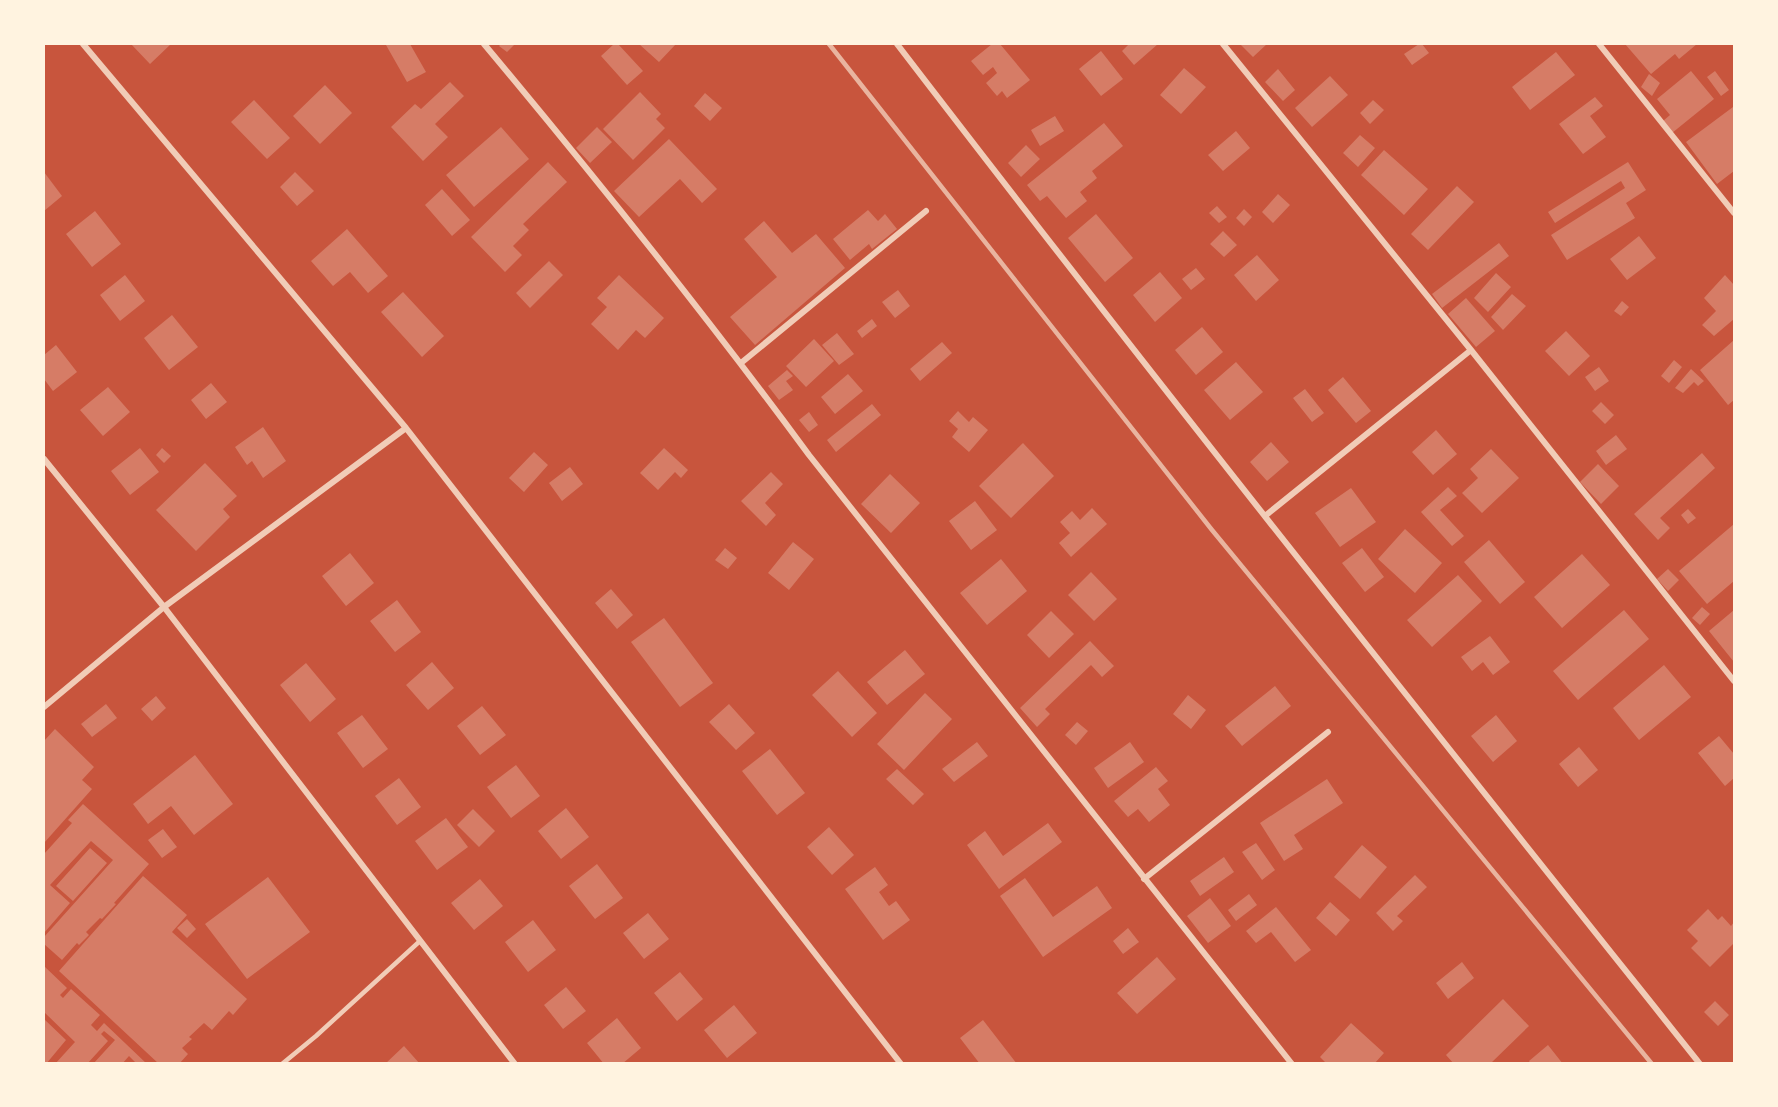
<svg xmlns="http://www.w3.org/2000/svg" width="1778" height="1107" font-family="Manrope,sans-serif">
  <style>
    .building { fill: #d67c66 }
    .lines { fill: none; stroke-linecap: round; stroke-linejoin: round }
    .service { stroke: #f1ccb7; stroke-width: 4.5 }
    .minor { stroke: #f1ccb7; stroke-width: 6 }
    .rail { stroke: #e9b49f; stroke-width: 4.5 }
  </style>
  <rect width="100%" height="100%" fill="#c8553d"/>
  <path class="building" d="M131,44H171L150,64Z
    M389,44H410L426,72L407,82L386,45Z
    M501,44H515L507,52L499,46Z
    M614,44H618L643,71L627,85L601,56Z
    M639,44H676L659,62Z
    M992,44H1000L1030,80L1007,98L1002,91L997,96L986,83L997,73L993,67L983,75L971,61Z
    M1129,44H1158L1134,65L1122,51Z
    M1240,44H1267L1253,57Z
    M1419,44H1422L1429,53L1412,65L1404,54Z
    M1625,44H1697L1679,59L1675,54L1651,74Z
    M1101,51L1123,79L1101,96L1079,69Z
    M1556,52L1575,75L1530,110L1512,87Z
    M1184,68L1206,87L1181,114L1160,95Z
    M1278,69L1295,90L1283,101L1265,82Z
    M1691,71L1714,99L1672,133L1663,121L1670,115L1657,99Z
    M1715,71L1729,90L1721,96L1707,77Z
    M1649,74L1660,83L1652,96L1641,87Z
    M1330,76L1348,95L1312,127L1295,108Z
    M450,82L464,96L435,124L448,137L423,161L391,127L415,104L421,109Z
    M325,85L352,113L320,144L293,116Z
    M640,92L661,114L656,119L665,128L633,160L603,129Z
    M705,93L722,108L710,121L694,106Z
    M1595,97L1603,106L1590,116L1606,137L1583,154L1559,124Z
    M254,100L290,138L267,159L231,122Z
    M1373,100L1384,110L1370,124L1360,113Z
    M1733,107L1734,171L1717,184L1686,142Z
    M1055,116L1064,131L1040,146L1031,130Z
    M1104,123L1123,146L1092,171L1097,178L1080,192L1087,201L1066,218L1047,196L1040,201L1027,185Z
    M501,127L529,159L474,207L446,175Z
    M597,127L612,142L590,163L576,148Z
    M1236,131L1250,148L1223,171L1208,155Z
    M1360,135L1375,148L1358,167L1343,153Z
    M669,139L717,189L702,203L680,179L639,217L614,191Z
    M1026,145L1040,159L1021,177L1008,163Z
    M1384,150L1428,189L1404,215L1361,175Z
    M548,162L567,182L523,224L529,230L513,246L522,255L505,272L471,237Z
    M1628,162L1646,190L1626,203L1635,218L1567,260L1551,235L1625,188L1621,181L1555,223L1548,212Z
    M44,172L62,196L44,211Z
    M295,172L314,191L297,206L280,187Z
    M1457,186L1474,202L1428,250L1411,234Z
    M442,189L470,220L452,236L425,205Z
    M1278,194L1290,205L1273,223L1262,212Z
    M1217,206L1227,217L1219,223L1209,213Z
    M1244,209L1252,217L1244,226L1236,218Z
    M868,210L878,221L885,214L897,229L872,249L869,244L850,260L833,239Z
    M95,211L121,244L92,267L66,234Z
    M1096,214L1133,258L1105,282L1068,238Z
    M764,221L792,253L816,234L845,268L755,345L730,317L777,277L744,239Z
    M347,229L388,276L368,293L350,272L333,286L311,261Z
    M1223,231L1237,245L1224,257L1210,244Z
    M1639,236L1656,258L1627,280L1610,259Z
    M1499,243L1509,256L1442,308L1432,294Z
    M1257,255L1279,280L1256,301L1234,275Z
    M549,261L563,275L530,308L516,293Z
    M1196,268L1205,279L1191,290L1182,279Z
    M1160,272L1182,298L1155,322L1133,295Z
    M1496,273L1511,287L1488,312L1474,298Z
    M125,275L145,301L120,321L100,295Z
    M619,275L664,318L645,338L636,330L618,350L591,324L607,307L597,298Z
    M1725,275L1734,285V319L1714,336L1702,325L1716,311L1704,298Z
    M898,290L910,306L895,318L882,302Z
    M403,292L444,336L422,357L381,312Z
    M1512,294L1526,306L1503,330L1491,317Z
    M1466,298L1495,331L1476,347L1448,314Z
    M1622,301L1629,307L1621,316L1614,311Z
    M172,315L198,347L169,370L144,338Z
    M872,319L877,326L862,338L857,331Z
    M1202,327L1223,352L1196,375L1175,350Z
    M1566,331L1590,356L1569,376L1545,351Z
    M837,333L854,354L839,365L822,345Z
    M814,339L834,361L806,387L786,366Z
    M1734,340V400L1728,405L1700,370Z
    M942,342L952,353L920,381L910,369Z
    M56,345L77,372L53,391L44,379V355Z
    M1674,360L1682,367L1669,383L1661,376Z
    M1236,362L1263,392L1230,420L1204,390Z
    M1599,367L1609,381L1595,391L1585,377Z
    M1691,369L1704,381L1698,386L1694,382L1683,393L1675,388Z
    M787,370L793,376L786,381L793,390L779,400L768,386Z
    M848,374L863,391L835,414L821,397Z
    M1343,377L1371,411L1356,423L1328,390Z
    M211,383L227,402L206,419L191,400Z
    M108,387L130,412L103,436L80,410Z
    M1305,389L1324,413L1312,422L1293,398Z
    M1601,402L1614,415L1605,424L1592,411Z
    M872,404L881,415L836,452L827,440Z
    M958,411L969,422L973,417L988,430L969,452L952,437L958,429L949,421Z
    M809,412L818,425L809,432L799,420Z
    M263,427L286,461L263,478L252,461L247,465L235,447Z
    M1436,430L1457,454L1433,475L1412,452Z
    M1616,435L1627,449L1606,465L1596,451Z
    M1271,442L1289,462L1267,481L1250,462Z
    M1023,443L1054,476L1011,518L979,486Z
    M140,448L159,472L130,495L111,471Z
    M162,448L171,456L164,463L156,455Z
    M664,448L688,470L681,478L675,472L658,490L640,473Z
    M1491,449L1519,478L1482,513L1462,493L1478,478L1470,469Z
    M534,452L548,465L524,492L509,478Z
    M1702,453L1715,468L1660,518L1670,528L1658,540L1634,514Z
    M205,463L237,496L223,509L230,517L196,551L156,510Z
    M1598,464L1619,486L1601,504L1580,482Z
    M570,467L583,484L562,501L549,483Z
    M771,472L783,484L765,503L776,515L766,526L741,501Z
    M890,474L920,503L891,533L861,504Z
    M1448,487L1457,496L1440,510L1464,536L1452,546L1421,512Z
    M1351,488L1376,522L1340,547L1315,513Z
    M975,501L997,530L971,550L949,521Z
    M1092,508L1107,524L1071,557L1059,543L1070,533L1060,522L1072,511L1080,520Z
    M1688,509L1696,518L1688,524L1681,515Z
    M1734,524V581L1707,604L1679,571Z
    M1405,529L1442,563L1415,593L1378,559Z
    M1489,540L1525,582L1500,604L1464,562Z
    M793,542L814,559L789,590L768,573Z
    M725,548L737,558L728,569L715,560Z
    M1362,548L1384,577L1365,592L1342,563Z
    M350,553L374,583L346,606L322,576Z
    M1582,554L1610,585L1562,628L1534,597Z
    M1001,559L1027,591L987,625L960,593Z
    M1668,569L1679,580L1668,591L1657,579Z
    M1091,572L1117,599L1094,621L1068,595Z
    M1458,575L1482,601L1432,647L1407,620Z
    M611,589L633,615L617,629L595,603Z
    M397,600L421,632L395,652L370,621Z
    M1702,607L1710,614L1700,625L1692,618Z
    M1624,610L1649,639L1578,700L1553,671Z
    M1734,610V662L1709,631Z
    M1051,611L1074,634L1049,658L1027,635Z
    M664,618L713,683L680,707L631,642Z
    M1490,636L1510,662L1493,675L1483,662L1472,671L1461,657Z
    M1090,641L1114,666L1102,677L1091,665L1045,709L1050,714L1037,727L1020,708Z
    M905,650L925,674L887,705L867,682Z
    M432,662L454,688L428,710L406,685Z
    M306,663L336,699L310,722L280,685Z
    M1664,665L1691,697L1639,740L1613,708Z
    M838,671L877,713L852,737L812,695Z
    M1275,686L1291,706L1242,746L1225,726Z
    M925,693L952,719L904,770L877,744Z
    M1188,695L1206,710L1191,729L1173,714Z
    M156,696L166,708L152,721L141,709Z
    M106,704L117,718L92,737L81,724Z
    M729,704L755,733L736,750L709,722Z
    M482,706L506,735L480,755L457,726Z
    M362,715L388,749L363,768L337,733Z
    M1496,715L1517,741L1493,762L1471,736Z
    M1077,722L1088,731L1076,745L1065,735Z
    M55,729L94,767L82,780L92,789L44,843V741Z
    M1719,736L1734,754V778L1725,786L1698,753Z
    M977,742L988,756L954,782L942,769Z
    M1130,742L1144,762L1108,788L1094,768Z
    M1579,747L1598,770L1578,787L1559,764Z
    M770,749L805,793L777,815L742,771Z
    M195,755L233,804L194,835L171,806L148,824L133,804Z
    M516,765L540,796L511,818L487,787Z
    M1156,767L1168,781L1158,789L1170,805L1149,822L1138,809L1128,817L1114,801Z
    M897,769L924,794L913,805L886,779Z
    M399,778L421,807L397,825L375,796Z
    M1327,779L1343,803L1294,835L1303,849L1284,861L1260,823Z
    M83,804L149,864L114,903L116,904L102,919L100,918L86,932L89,935L79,945L77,943L62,960L44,944V937L113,860L91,841L50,885L70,903L44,933V854L72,823L68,820Z
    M566,808L589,837L561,859L538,831Z
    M473,809L495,831L479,847L457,825Z
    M446,818L468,847L437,870L415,841Z
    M1048,823L1062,842L999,889L967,845L985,831L1003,856Z
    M829,827L854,855L832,875L807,847Z
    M163,829L177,847L162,858L148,840Z
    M1256,843L1275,870L1262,880L1242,852Z
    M1362,845L1387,867L1360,899L1334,877Z
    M90,848L107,863L73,901L56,886Z
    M1224,857L1234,872L1200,896L1190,881Z
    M597,864L623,898L595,919L569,886Z
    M875,867L888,885L879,892L889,906L896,901L910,920L883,940L845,889Z
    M1415,875L1427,887L1397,916L1403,921L1393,931L1376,913Z
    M143,876L187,915L172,932L247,999L233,1015L229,1011L212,1030L204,1023L189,1037L192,1039L182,1048L188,1054L179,1064H159L59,971Z
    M268,877L310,932L247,979L205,924Z
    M1025,878L1053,917L1097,886L1112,908L1043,957L1000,896Z
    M480,879L503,906L474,930L451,903Z
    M1249,894L1257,905L1236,921L1228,910Z
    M1210,898L1231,926L1208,943L1187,916Z
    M1330,902L1350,920L1336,936L1316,918Z
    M1276,907L1311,950L1295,962L1271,932L1256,943L1246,931Z
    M1708,909L1718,920L1722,916L1731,926L1734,922V943L1710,967L1691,948L1698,941L1687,930Z
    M648,913L669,939L644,959L623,933Z
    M187,919L196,929L187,938L177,928Z
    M533,920L556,950L528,972L505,942Z
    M1128,928L1139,942L1123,954L1113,941Z
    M1157,957L1176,979L1137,1014L1117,993Z
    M1462,962L1474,978L1448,999L1436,983Z
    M44,966L67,988L60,995L63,998L71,989L100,1015L91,1025L97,1031L104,1023L147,1064H137L129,1056L122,1064H93L115,1040L104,1031L101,1034L108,1041L87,1064H55L75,1042L44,1012Z
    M680,972L703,999L677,1021L654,993Z
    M566,987L586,1011L563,1029L544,1005Z
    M1503,999L1529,1026L1490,1064H1454L1446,1055Z
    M1715,1001L1729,1015L1718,1026L1704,1012Z
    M734,1005L757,1033L727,1058L704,1030Z
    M617,1018L641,1048L622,1064H604L587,1043Z
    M44,1019L66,1040L46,1064H44Z
    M983,1020L1017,1064H980L960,1038Z
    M1351,1023L1384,1053L1374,1064H1327L1320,1057Z
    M1548,1045L1563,1064H1531L1529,1061Z
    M404,1046L420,1064H385Z"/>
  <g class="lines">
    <path class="service" d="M282,1064L316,1036L420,941"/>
    <path class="minor" d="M83,44L406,428L901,1064
      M484,44C596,178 705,314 809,455L1292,1064
      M897,44C1160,387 1430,725 1700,1064
      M1223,44L1471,350L1734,681
      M1599,44L1734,213
      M741,363L926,211
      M44,459L164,607L515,1064
      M1265,516L1471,350
      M44,707L164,607L406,428
      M1144,879L1328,732"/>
    <path class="rail" d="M829,44L1212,530L1652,1064"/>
  </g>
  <rect width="1778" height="1107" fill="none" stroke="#fff3e0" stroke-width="90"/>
</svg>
